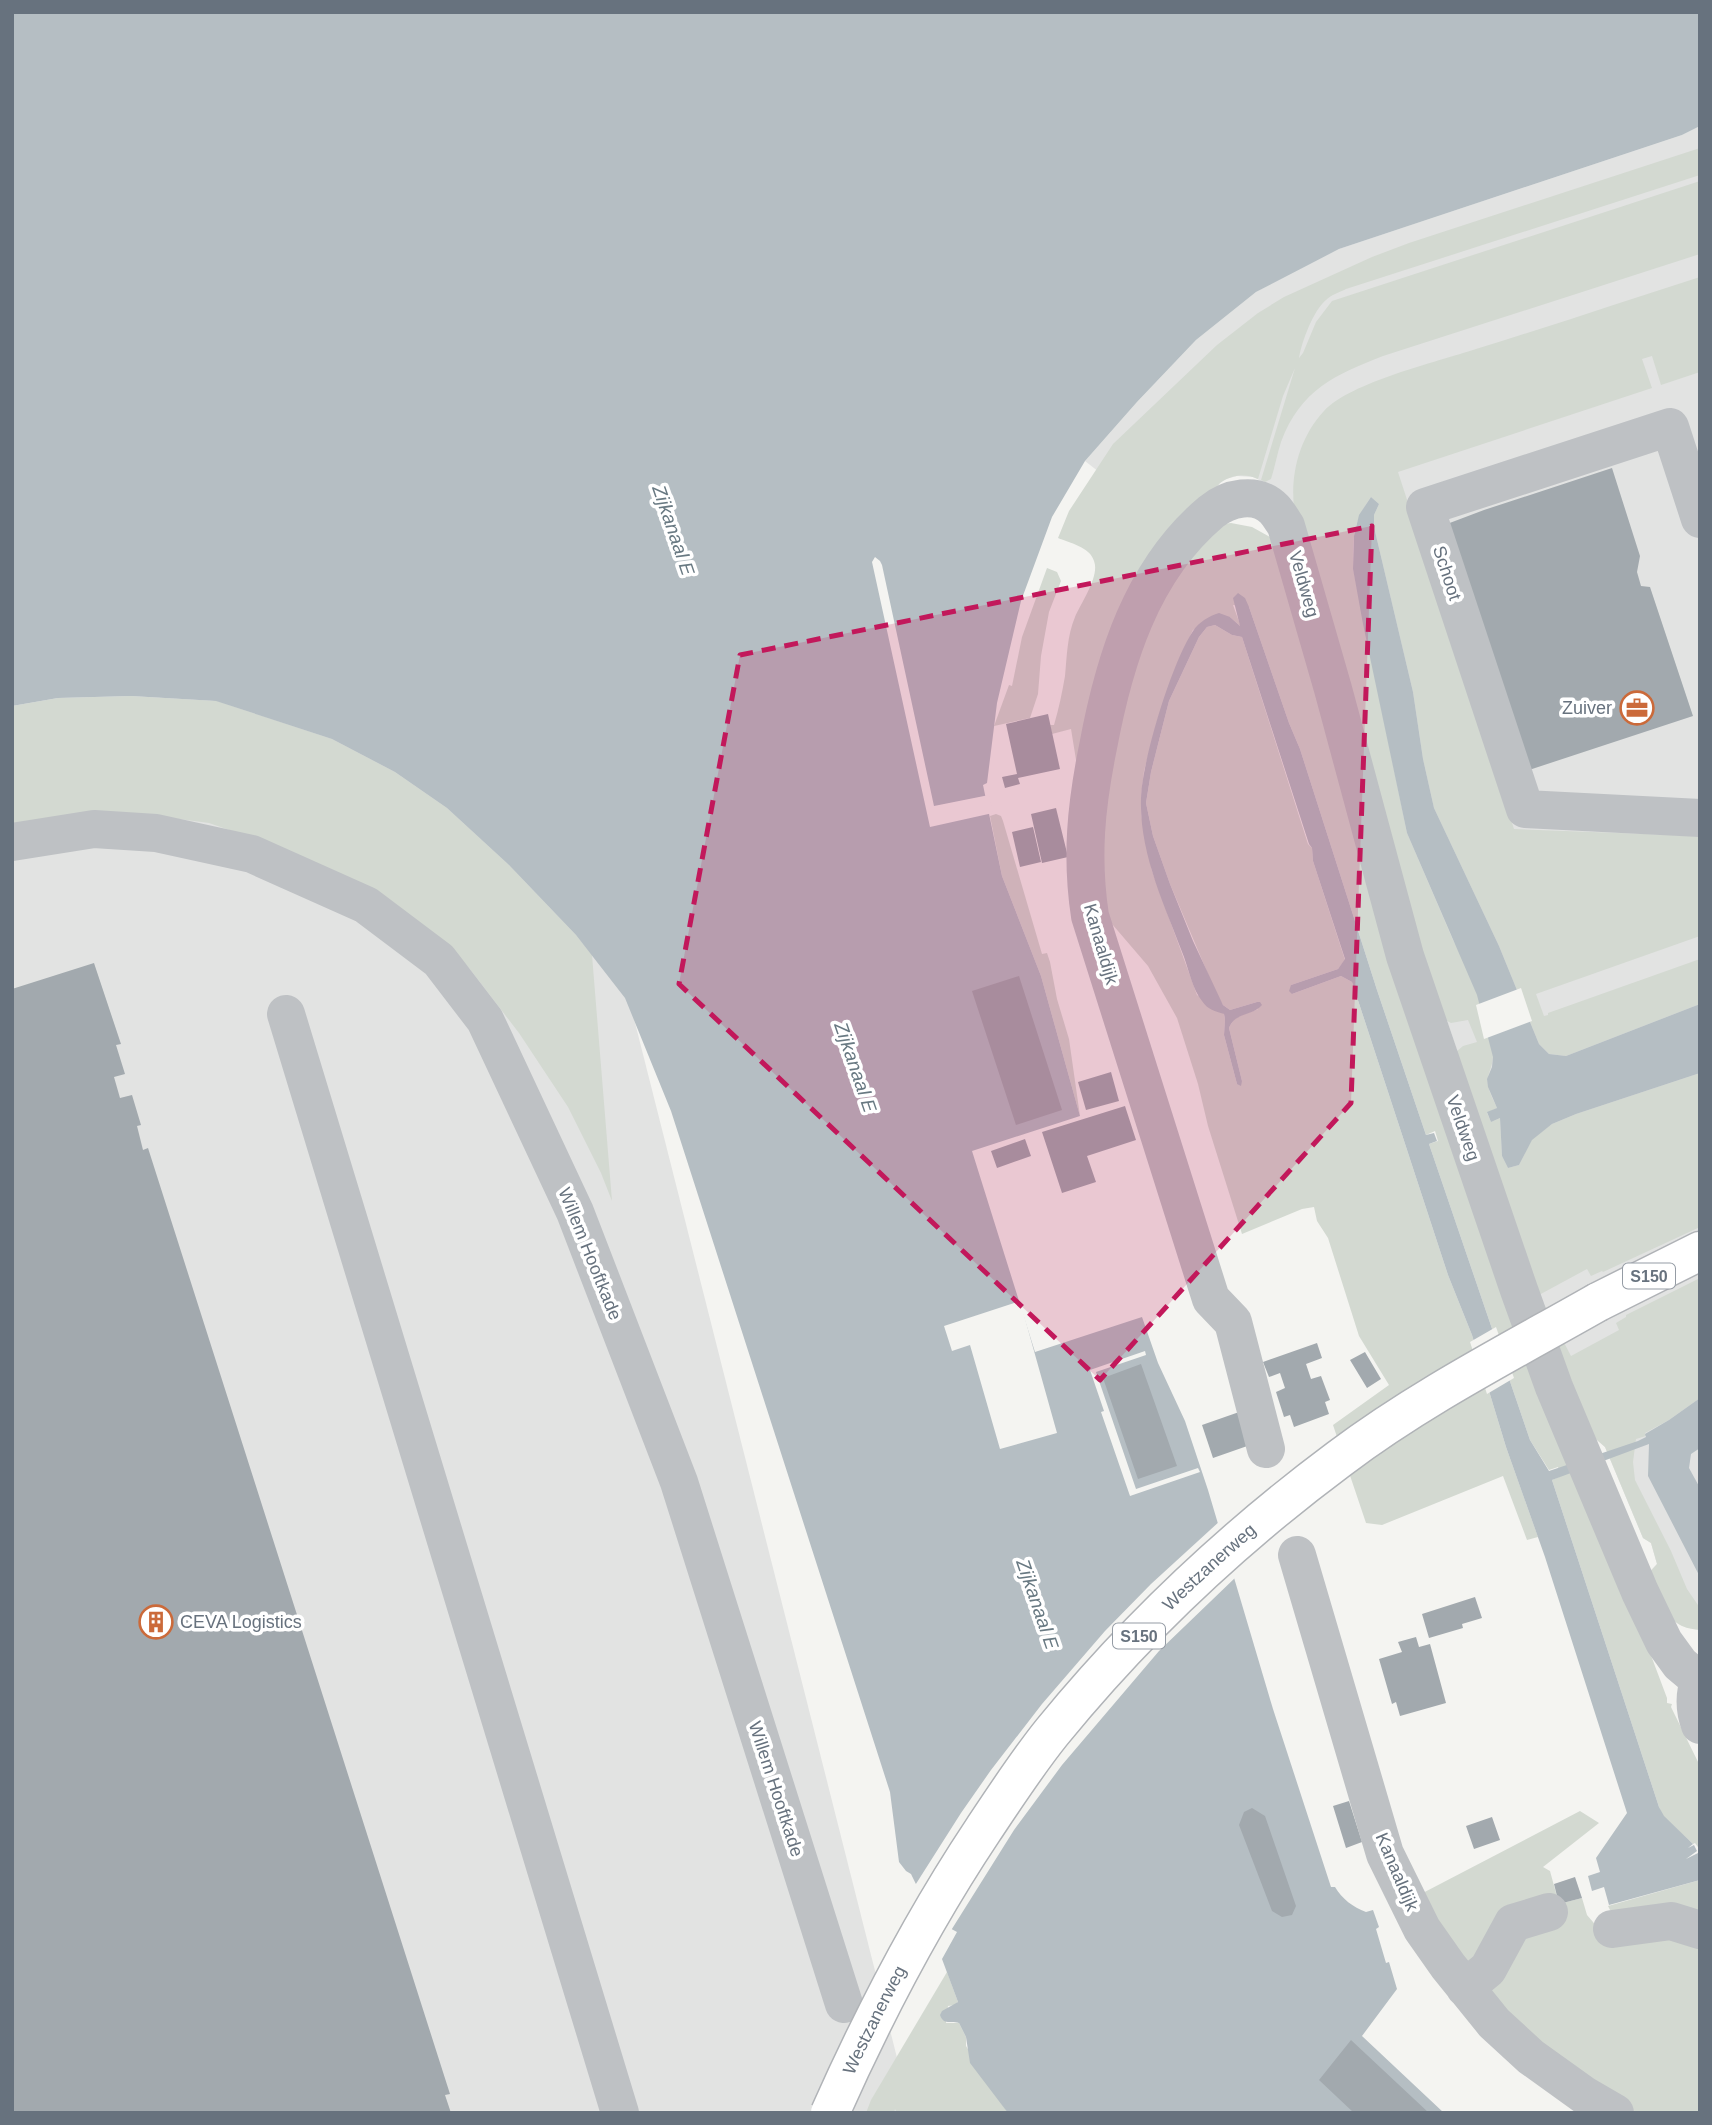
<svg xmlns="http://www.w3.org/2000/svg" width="1712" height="2125" font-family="Helvetica,sans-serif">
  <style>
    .built { fill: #e2e3e2 }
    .green { fill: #d3d9d1 }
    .water { fill: #b5bec3 }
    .pier { fill: #f4f4f1 }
    .building { fill: #a2a9ae }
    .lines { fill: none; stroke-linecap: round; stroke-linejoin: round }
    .major-casing { stroke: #b0b3b7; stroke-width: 41 }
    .minor { stroke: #bec1c4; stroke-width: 38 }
    .major { stroke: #fff; stroke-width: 38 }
    .major-bridge-casing { stroke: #b0b3b7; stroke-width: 41; stroke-linecap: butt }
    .major-bridge { stroke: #fff; stroke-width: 38 }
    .marked { fill: #c2185b; fill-opacity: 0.2; stroke: #c2185b; stroke-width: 5; stroke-dasharray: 14 9; stroke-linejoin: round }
    .labels { text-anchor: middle; stroke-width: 7; stroke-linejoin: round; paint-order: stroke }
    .shield { fill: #fff; stroke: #959ca5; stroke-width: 2 }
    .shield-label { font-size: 16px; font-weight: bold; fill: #67727e }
    .street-label { font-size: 18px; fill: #67727e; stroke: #fff }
    .poi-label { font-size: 18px; fill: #67727e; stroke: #fff; text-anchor: end }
    .water-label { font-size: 19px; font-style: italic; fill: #687982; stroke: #fff }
  </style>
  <rect width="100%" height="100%" fill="#f4f4f1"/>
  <path class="built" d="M1700,126V1630L1680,1625L1651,1570L1657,1564L1651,1543L1643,1538L1605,1447L1584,1429L1267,484L1253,477L1237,476L1226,479L1220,483L1177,533L1085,461L1137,402L1196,340L1256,292L1284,276L1339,249L1682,135Z
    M528,600L911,2113H12V765Z"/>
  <path class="green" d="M1700,148V175L1346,289C1340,292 1331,295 1326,300C1313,311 1302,341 1299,358L1303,353L1316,322L1332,301L1700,181V254L1383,356C1335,375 1301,389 1281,442C1277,454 1275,467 1271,479L1265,482L1261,480L1295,368L1283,396L1258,479C1245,473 1231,475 1220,483L1177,533L1078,772L1071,729L1052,734L1050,725H1054C1059,708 1062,693 1065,676C1067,656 1067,636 1075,617C1081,603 1100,576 1094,561C1090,547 1070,543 1058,538L1069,511L1113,444L1217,345L1258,313L1284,297L1372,257L1409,243Z
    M1700,277V372L1661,385L1652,356L1642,359L1652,388L1398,472L1514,829L1700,836V936L1536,994L1544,1016L1548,1015V1013L1700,959V1004L1566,1056L1549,1054L1539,1044L1499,946L1434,808L1423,759L1413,692L1374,527V515L1379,504L1371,497C1352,524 1353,538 1353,569L1407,833L1453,940C1471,972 1489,1019 1493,1055C1493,1064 1490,1069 1488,1077C1486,1088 1493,1098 1497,1108L1487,1113L1491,1122L1500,1118L1502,1156L1508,1168L1519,1165L1532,1139L1552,1124L1576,1114L1700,1073V1227L1603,1272L1602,1271L1591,1276L1587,1269L1539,1295L1571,1356L1619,1330L1616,1323L1626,1317V1315L1700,1278V1398L1669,1420L1645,1433L1646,1436L1636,1439L1633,1462L1635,1480L1671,1551L1687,1589L1700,1608V1630C1694,1629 1688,1629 1682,1626C1665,1618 1648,1592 1649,1573L1657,1564L1651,1543L1643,1538L1605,1447L1581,1426L1560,1373L1450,1057L1463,1046L1477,1042L1468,1020L1451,1023L1436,1015L1421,974L1295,515C1289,478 1298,439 1324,411C1351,382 1437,362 1476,349C1551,326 1625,301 1700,277Z
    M1231,523L1252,527L1270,537L1629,1597L1667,1698V1703L1672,1704L1671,1707L1700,1766V1850L1695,1843L1693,1844L1663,1816L1659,1807L1552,1480L1561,1476L1558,1467L1549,1470L1530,1440L1429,1144L1438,1141L1435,1131L1426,1135L1377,990L1300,749L1289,723L1249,607L1233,605L1241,627L1230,617L1193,630L1177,664L1158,718L1144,771L1141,797V814L1152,871L1197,995L1224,1014L1225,1019L1224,1035L1237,1084L1242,1081L1229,1028C1234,1015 1246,1014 1258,1009L1257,1002L1230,1010L1223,1005L1216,993L1170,884L1153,836L1146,803L1151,772L1169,701L1199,637L1207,627L1215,625L1232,635L1242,637L1308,844L1312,848L1313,861L1345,960L1338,969L1291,985L1292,994L1341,976L1352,982L1448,1275L1472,1335L1506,1447L1538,1537L1527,1540L1503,1476L1382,1525L1366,1523L1333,1425L1389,1385L1359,1336L1328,1238L1317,1221L1314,1207L1302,1209L1242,1234L1208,1126L1198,1084L1177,1018L1148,966L1100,910L1095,822L1151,605L1216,525Z
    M1047,568L1057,572L1061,581L1049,612L1041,656L1038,694L1030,718L994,726L1009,685L1012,686L1022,637Z
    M131,696L217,701L332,739L395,772L447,808L509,865L576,935L592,955L612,1201L601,1173L568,1107L519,1033L469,968L418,921L278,847L209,823L141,814L12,829V706L58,698Z
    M996,814L1001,816L1003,821L1042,954L1047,953L1050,962L1057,999L1069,1039L1080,1116L1041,976L1002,876L990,816Z
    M1580,1811L1599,1823L1543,1867L1550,1871L1559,1904L1582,1898L1587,1915L1599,1929L1700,1942V2113H1639L1611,2101L1506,2021L1417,1896Z
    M1700,1880V1914L1610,1910L1608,1906Z
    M947,1972L958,2002L955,2005L948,2006L946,2023H959L966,2037V2046L1008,2113H897L895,2109L894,2113H866L871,2100Z"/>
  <path class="water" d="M12,12H1700V126L1682,135L1339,249L1256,292L1196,340L1137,402L1085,461L1052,517L1021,601L997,703L987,783L983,785L1002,876L1041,976L1080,1116L972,1151L1035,1352L1142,1317L1158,1363L1185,1421L1208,1490L1273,1709L1331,1887H1335C1342,1899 1353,1907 1366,1912L1373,1910L1379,1927L1376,1929L1386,1963L1389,1962L1397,1989L1362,2036L1444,2113H1008L970,2063L966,2037L959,2023C950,2020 944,2026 940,2015L942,2011L958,2002L942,1959L957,1932L933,1919L911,1874L906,1871L899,1862L890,1792L671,1111L625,998L576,935L509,865L447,808L395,772L332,739L216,701L131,696L58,698L12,706Z
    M1371,497L1379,504L1374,515V527L1413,692L1423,759L1434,808L1499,946L1539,1044L1549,1054L1566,1056L1700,1004V1073L1576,1114L1552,1124L1532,1140L1519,1165L1508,1168L1502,1156L1500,1118L1491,1122L1487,1112L1497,1108L1488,1087L1487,1079L1492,1067L1493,1057L1477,995L1407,833L1363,624L1353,569L1354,536L1359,515Z
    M1238,593L1245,598L1249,607L1289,723L1300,749L1377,990L1426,1135L1434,1133L1437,1141L1429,1144L1530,1440L1549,1471L1638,1441L1646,1437L1645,1434L1669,1420L1700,1398V1448L1691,1454L1689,1468L1700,1488V1577L1648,1476L1649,1444L1552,1480L1659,1807L1664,1816L1693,1844L1688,1848L1694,1845L1697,1851L1686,1859L1698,1853L1700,1856V1880L1609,1905L1604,1887L1592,1891L1588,1876L1600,1872L1596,1858L1627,1813L1545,1557L1506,1447L1472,1335L1448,1275L1352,982L1341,976L1292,994L1289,991L1291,985L1338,969L1345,959L1313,861L1312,848L1309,844L1242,637L1232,635L1215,625L1207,627L1199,637L1169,701L1151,772L1146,803L1153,836L1170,884L1193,941L1223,1005L1230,1010L1257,1002H1260L1262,1005C1253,1016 1235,1012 1229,1028L1242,1081L1241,1086L1237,1084L1224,1035L1225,1019L1224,1014C1215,1011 1208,1010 1202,1001C1193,990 1189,971 1184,957C1165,906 1139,854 1141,798C1142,760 1172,662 1193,631C1199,622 1209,616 1219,613L1230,617L1240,626L1233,598Z"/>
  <path class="pier" d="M875,557L880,561L882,565L934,806L989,795L993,813L930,827L872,562Z
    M1521,988L1532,1021L1484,1039L1476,1005Z
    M1020,1301L1057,1433L1000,1449L970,1345L952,1351L944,1326Z
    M1496,1327L1514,1378L1487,1394L1470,1342Z
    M1145,1351L1146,1355L1096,1372L1136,1489L1198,1468L1200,1472L1130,1496L1101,1412L1104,1411L1090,1370Z
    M1221,1520L1237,1576L1159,1651L1062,1765L1014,1830L950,1932L931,1922L914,1887L961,1813L991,1770L1042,1704L1105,1631L1151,1584Z"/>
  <path class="building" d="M1612,468L1640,556L1637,572L1641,586L1650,587L1693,716L1526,771L1447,524L1484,510Z
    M1048,714L1060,769L1018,778L1020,784L1005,788L1002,777L1017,774L1006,724Z
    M1056,808L1068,857L1042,863L1031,814Z
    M1033,827L1041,862L1020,867L1012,832Z
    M94,963L121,1044L116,1045L125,1074L114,1077L120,1098L132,1095L141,1125L137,1126L143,1150L148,1148L450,2094L445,2095L451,2113H12V989Z
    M1019,976L1062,1110L1016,1125L972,991Z
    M1111,1072L1119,1101L1086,1110L1078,1082Z
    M1125,1106L1136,1140L1087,1156L1096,1182L1062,1193L1042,1132Z
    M1025,1139L1031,1156L997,1168L991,1151Z
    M1317,1343L1322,1358L1306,1364L1311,1379L1321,1376L1330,1400L1325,1402L1329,1414L1294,1427L1290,1415L1284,1417L1276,1392L1285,1388L1280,1373L1269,1377L1263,1362Z
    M1365,1352L1381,1379L1367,1388L1350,1360Z
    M1141,1364L1177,1466L1138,1479L1103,1378Z
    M1242,1411L1253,1444L1213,1458L1202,1425Z
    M1475,1597L1482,1618L1462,1624L1463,1628L1429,1638L1422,1614Z
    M1416,1637L1419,1647L1430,1644L1446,1703L1400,1716L1396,1702L1392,1704L1379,1659L1402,1652L1398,1642Z
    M1349,1801L1362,1842L1346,1848L1333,1806Z
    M1252,1808L1265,1816L1296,1906L1292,1915L1282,1917L1272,1911L1239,1825L1244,1812Z
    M1492,1817L1500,1840L1474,1849L1466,1826Z
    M1575,1877L1582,1898L1559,1904L1554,1884Z
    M1351,2040L1429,2113H1354L1319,2080Z"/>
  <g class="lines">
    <defs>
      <path id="major" d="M1598,1302L1700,1251"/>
    </defs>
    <use href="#major" class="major-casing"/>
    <path class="minor" d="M1700,519L1670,427L1425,507L1525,809L1700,818
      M12,842L94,829L156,833L252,854L366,905L439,960L485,1020L575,1212L679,1482L844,2004
      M286,1014L620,2113
      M1266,1449L1233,1322L1211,1299L1090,916C1081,857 1086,806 1098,747C1114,661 1141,571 1211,512C1228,498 1256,491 1274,509C1278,513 1282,520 1286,526L1333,689L1405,956L1519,1290L1554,1387L1640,1592L1664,1642L1680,1664L1699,1680
      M1297,1555L1385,1854L1422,1929L1448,1966L1494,2023L1531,2057L1584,2095L1615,2113
      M1700,1678C1694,1694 1694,1709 1700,1725
      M1612,1929L1671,1921L1700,1930
      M1465,1988L1488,1969L1513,1923L1549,1912"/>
    <use href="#major" class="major"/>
    <defs>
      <g id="major-bridge">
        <path id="s1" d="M830,2113C874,2014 923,1920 983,1830C1005,1797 1027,1763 1052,1732C1136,1629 1233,1538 1339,1459C1420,1398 1510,1352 1598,1302"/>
      </g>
    </defs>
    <use href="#major-bridge" class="major-bridge-casing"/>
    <use href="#major-bridge" class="major-bridge"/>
  </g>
  <path class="marked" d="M1372,526L1351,1103L1100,1380L679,984L740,655Z"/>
  <defs>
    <symbol id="office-ring" viewBox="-11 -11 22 22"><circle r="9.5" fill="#fff" stroke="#cb6a3a" stroke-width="1.5"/><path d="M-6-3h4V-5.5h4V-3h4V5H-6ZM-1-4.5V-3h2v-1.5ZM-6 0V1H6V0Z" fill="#cb6a3a"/></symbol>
    <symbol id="building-ring" viewBox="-11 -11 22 22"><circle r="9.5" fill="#fff" stroke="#cb6a3a" stroke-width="1.5"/><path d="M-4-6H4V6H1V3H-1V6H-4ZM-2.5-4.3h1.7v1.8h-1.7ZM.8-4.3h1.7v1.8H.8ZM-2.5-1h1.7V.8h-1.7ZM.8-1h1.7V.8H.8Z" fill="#cb6a3a"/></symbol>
  </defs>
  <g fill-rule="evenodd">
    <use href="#office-ring" x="1618" y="689" width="38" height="38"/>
    <use href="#building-ring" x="137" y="1603" width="38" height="38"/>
  </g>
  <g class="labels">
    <g class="shield">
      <rect x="1623" y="1263.5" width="52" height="25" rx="5"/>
      <rect x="1113" y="1623.5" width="52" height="25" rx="5"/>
    </g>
    <g class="shield-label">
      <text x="1649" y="1282">S150</text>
      <text x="1139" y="1642">S150</text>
    </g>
    <g class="street-label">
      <text transform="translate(1447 573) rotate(72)" y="6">Schoot</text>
      <text transform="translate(1304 584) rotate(74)" y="6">Veldweg</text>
      <text transform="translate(1101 944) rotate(74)" y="6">Kanaaldijk</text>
      <text transform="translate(1463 1128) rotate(71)" y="6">Veldweg</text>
      <text transform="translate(590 1254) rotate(68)" y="6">Willem Hooftkade</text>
      <text dy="6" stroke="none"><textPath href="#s1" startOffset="670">Westzanerweg</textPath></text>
      <text transform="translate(776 1789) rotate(72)" y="6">Willem Hooftkade</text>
      <text transform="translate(1397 1872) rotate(67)" y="6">Kanaaldijk</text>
      <text dy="6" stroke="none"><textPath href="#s1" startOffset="103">Westzanerweg</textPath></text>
    </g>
    <g class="poi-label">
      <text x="1612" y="714">Zuiver</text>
      <text x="180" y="1628" text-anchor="start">CEVA Logistics</text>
    </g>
    <g class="water-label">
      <text transform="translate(674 530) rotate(71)" y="7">Zijkanaal E</text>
      <text transform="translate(856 1067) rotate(71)" y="7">Zijkanaal E</text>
      <text transform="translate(1038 1604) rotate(71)" y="7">Zijkanaal E</text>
    </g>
  </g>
  <rect width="1712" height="2125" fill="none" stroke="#67727e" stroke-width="28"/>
</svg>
